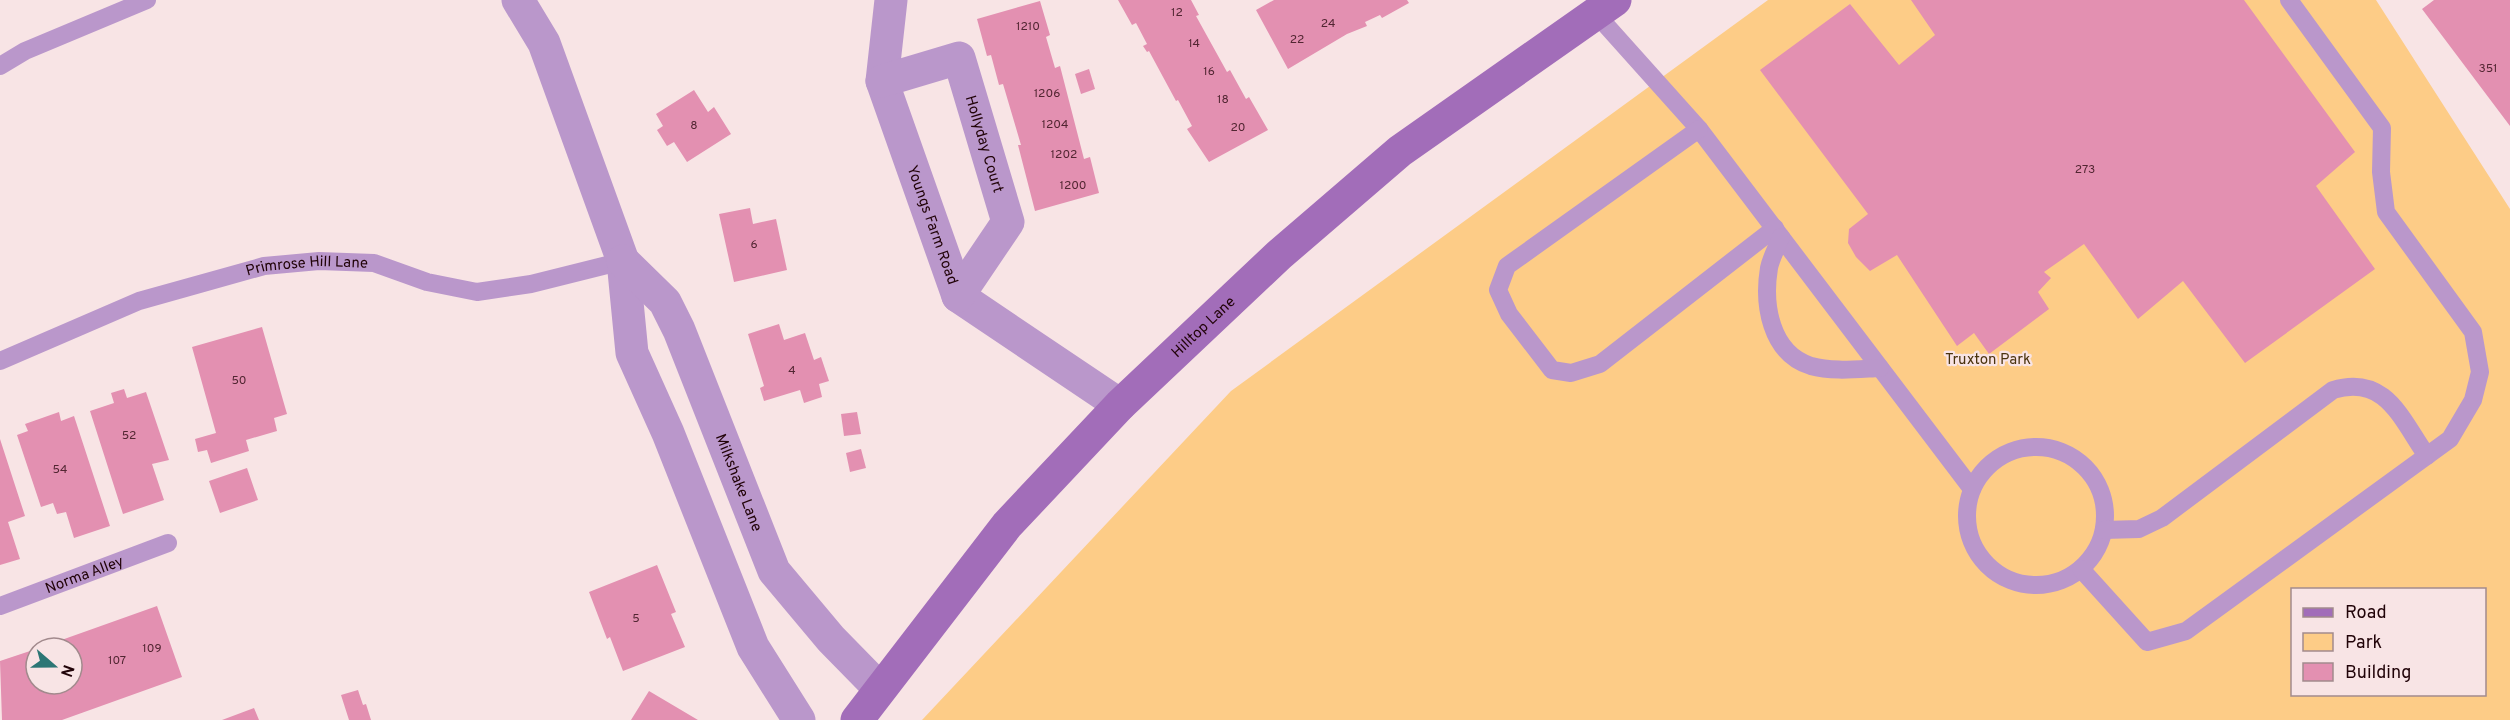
<svg xmlns="http://www.w3.org/2000/svg" width="2510" height="720" font-family="Overpass,sans-serif">
  <style>
    .green { fill: #fdcc87; fill-rule: evenodd }
    .building { fill: #e390b1 }
    .lines { fill: none; stroke-linecap: round; stroke-linejoin: round }
    .lane { stroke: #ba97cb; stroke-width: 18 }
    .street { stroke: #ba97cb; stroke-width: 33 }
    .secondary { stroke: #a26db9; stroke-width: 33 }
    .labels { text-anchor: middle; stroke-width: 4.5; stroke-linejoin: round; paint-order: stroke }
    .number-label { font-size: 12px; fill: #522632 }
    .street-label { font-size: 15px; fill: #210308; stroke: #f8e4e5 }
    .park-label { font-size: 15px; fill: #4a330e; stroke: #f8e4e5 }
  </style>
  <rect width="100%" height="100%" fill="#f8e4e5"/>
  <path class="green" d="M1768,0H2376L2510,209V720H922L1231,391ZM2292,590H2484V694H2292Z"/>
  <path class="building" d="M1118,0H1191L1199,15L1196,16L1227,72L1230,70L1246,99L1249,97L1268,130L1209,162L1187,129L1192,126L1178,100L1176,101L1149,51L1147,52L1143,46L1147,44L1136,23L1132,25Z
    M1274,0H1407L1409,3L1382,18L1380,15L1365,22L1367,26L1347,34L1288,69L1256,10Z
    M1911,0H2244L2355,152L2316,186L2375,269L2245,363L2183,281L2138,319L2084,244L2044,272L2051,278L2038,292L2049,309L1989,354L1974,333L1957,346L1897,255L1870,271L1856,257L1848,243L1849,229L1868,214L1760,70L1850,4L1899,65L1935,35Z
    M2434,0H2510V126L2422,9Z
    M1040,1L1050,35L1046,37L1055,68L1060,66L1084,159L1090,157L1099,193L1035,211L1018,145H1021L1003,84L999,85L991,55L987,56L977,19Z
    M1089,69L1095,89L1081,94L1075,74Z
    M694,90L708,112L714,107L731,134L687,162L674,142L667,146L657,130L663,126L656,114Z
    M750,208L753,224L776,219L787,270L734,282L719,214Z
    M779,324L784,340L805,333L814,360L821,357L829,381L819,384L822,397L804,403L800,390L764,401L760,388L764,386L748,334Z
    M262,327L287,414L274,418L277,431L246,440L249,451L211,463L207,450L198,452L195,439L216,433L192,347Z
    M124,389L127,398L146,392L169,460L152,464L164,500L123,514L90,411L114,403L111,393Z
    M59,412L61,421L74,416L110,526L74,538L66,512L57,514L53,503L41,507L17,435L28,431L25,424Z
    M857,412L861,434L844,436L841,414Z
    M0,439L25,516L8,522L20,559L0,565Z
    M861,449L866,468L850,472L846,453Z
    M247,468L258,500L220,513L209,481Z
    M657,565L676,612L671,614L685,647L623,671L610,637L607,639L589,592Z
    M157,606L182,677L62,720H2L0,661L36,649V684H72V648H39Z
    M358,690L363,705L366,704L371,720H349L341,695Z
    M649,691L698,720H631Z
    M254,708L259,720H222Z"/>
  <g class="lines">
    <g class="lane">
      <path d="M1596,14L1699,129L1972,489"/>
      <path d="M0,66L25,51L147,0"/>
      <path d="M1699,129L1507,266L1498,290L1509,314L1552,370L1571,373L1600,364L1775,228"/>
      <path d="M1781,237C1777,247 1771,258 1769,268C1763,304 1770,353 1811,366C1832,372 1858,369 1880,368"/>
      <path id="s1" d="M0,361L139,301L264,266L319,261L374,263L427,282L477,292L531,284L623,261"/>
      <circle cx="2036" cy="516" r="69"/>
      <path d="M2104,530L2139,529L2162,518L2333,390C2386,374 2401,419 2427,456"/>
      <path d="M2081,569L2147,642L2186,631L2450,439L2473,400L2480,372L2473,332L2386,212L2381,172L2382,128L2289,0"/>
      <path id="s2" d="M0,606L168,543"/>
    </g>
    <g class="street">
      <path d="M518,0L544,43L623,261L632,353L668,433L753,647L799,720"/>
      <path id="s3" d="M891,0L882,81L958,296L1120,405"/>
      <path id="s4" d="M882,81L959,58L1008,222L958,296"/>
      <path id="s5" d="M623,261L665,302L679,330L774,571L831,639L879,688"/>
    </g>
    <path class="secondary" id="s6" d="M857,720L1007,525L1120,405L1279,255L1400,151L1615,0"/>
  </g>
  <g class="labels">
    <g class="number-label">
      <text x="1177" y="16">12</text>
      <text x="1328" y="27">24</text>
      <text x="1028" y="30">1210</text>
      <text x="1297" y="43">22</text>
      <text x="1194" y="47">14</text>
      <text x="2488" y="72">351</text>
      <text x="1209" y="75">16</text>
      <text x="1047" y="97">1206</text>
      <text x="1223" y="103">18</text>
      <text x="1055" y="128">1204</text>
      <text x="694" y="129">8</text>
      <text x="1238" y="131">20</text>
      <text x="1064" y="158">1202</text>
      <text x="2085" y="173">273</text>
      <text x="1073" y="189">1200</text>
      <text x="754" y="248">6</text>
      <text x="792" y="374">4</text>
      <text x="239" y="384">50</text>
      <text x="129" y="439">52</text>
      <text x="60" y="473">54</text>
      <text x="636" y="622">5</text>
      <text x="152" y="652">109</text>
      <text x="117" y="664">107</text>
    </g>
    <g class="street-label">
      <text dy="5" stroke="none"><textPath href="#s4" startOffset="170">Hollyday Court</textPath></text>
      <text dy="5" stroke="none"><textPath href="#s3" startOffset="234">Youngs Farm Road</textPath></text>
      <text dy="5" stroke="none"><textPath href="#s1" startOffset="324">Primrose Hill Lane</textPath></text>
      <text dy="5" stroke="none"><textPath href="#s6" startOffset="525">Hilltop Lane</textPath></text>
      <text dy="5" stroke="none"><textPath href="#s5" startOffset="254">Milkshake Lane</textPath></text>
      <text dy="5" stroke="none"><textPath href="#s2" startOffset="90">Norma Alley</textPath></text>
    </g>
    <g class="park-label">
      <text x="1988" y="364">Truxton Park</text>
    </g>
  </g>
  <rect x="2291" y="588" width="195" height="108" fill="#f8e4e5" stroke="#a28a8d" stroke-width="1.5"/>
  <rect x="2303" y="608" width="30" height="9" fill="#a26db9" stroke="#a28a8d" stroke-width="1.5"/>
  <text x="2345" y="618" font-size="18" fill="#210308">Road</text>
  <rect x="2303" y="633" width="30" height="18" fill="#fdcc87" stroke="#a28a8d" stroke-width="1.5"/>
  <text x="2345" y="648" font-size="18" fill="#210308">Park</text>
  <rect x="2303" y="663" width="30" height="18" fill="#e390b1" stroke="#a28a8d" stroke-width="1.5"/>
  <text x="2345" y="678" font-size="18" fill="#210308">Building</text>
  <g transform="translate(54 666) rotate(110)"><circle r="28" fill="#f8e4e5" stroke="#a28a8d" stroke-width="1.5"/>
  <path d="M0-4.5L10 22L0 15L-10 22Z" fill="#2c7675"/>
  <text y="-9" font-size="16" font-weight="bold" text-anchor="middle" fill="#210308">N</text>
  </g>
</svg>
